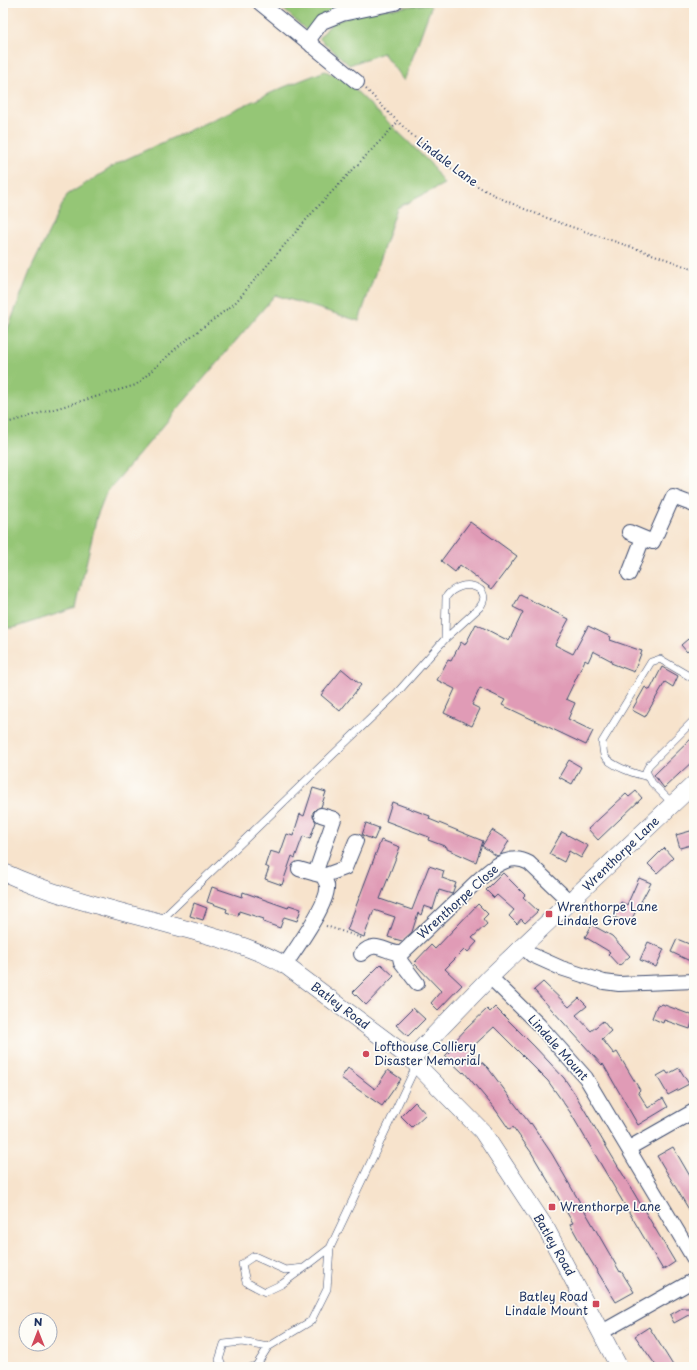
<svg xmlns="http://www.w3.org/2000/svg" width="697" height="1370" font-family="'Playpen Sans',sans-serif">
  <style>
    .green { fill: #95c676; stroke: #587a6a }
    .building { fill: #e09bb6 }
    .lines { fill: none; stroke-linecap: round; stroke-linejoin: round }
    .service-casing { stroke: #3c4a6e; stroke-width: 8 }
    .minor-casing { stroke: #3c4a6e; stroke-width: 16 }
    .tertiary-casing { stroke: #3c4a6e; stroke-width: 18 }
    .path { stroke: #3c4a6e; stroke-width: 2; stroke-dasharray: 1 3; stroke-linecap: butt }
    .service { stroke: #fff; stroke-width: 7 }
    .minor { stroke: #fff; stroke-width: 14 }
    .tertiary { stroke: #fff; stroke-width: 17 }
    .poi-dot { fill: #d1495b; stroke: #fdfcf7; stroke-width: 1.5 }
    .labels { text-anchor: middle; stroke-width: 3.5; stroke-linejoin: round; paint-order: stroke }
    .street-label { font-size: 12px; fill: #1b2f5e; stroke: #fdfcf7 }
    .poi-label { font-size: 12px; fill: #1b2f5e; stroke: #fdfcf7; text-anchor: start }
  </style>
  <rect width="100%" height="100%" fill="#fdfcf7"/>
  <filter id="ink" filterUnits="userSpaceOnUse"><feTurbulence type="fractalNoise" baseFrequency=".025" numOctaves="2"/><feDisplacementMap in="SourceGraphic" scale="8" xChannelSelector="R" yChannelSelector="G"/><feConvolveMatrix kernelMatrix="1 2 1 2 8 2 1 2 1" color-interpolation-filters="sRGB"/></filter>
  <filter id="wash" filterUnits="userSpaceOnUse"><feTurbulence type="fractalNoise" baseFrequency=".012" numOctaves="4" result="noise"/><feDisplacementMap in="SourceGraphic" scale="16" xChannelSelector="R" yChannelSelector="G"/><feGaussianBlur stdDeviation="0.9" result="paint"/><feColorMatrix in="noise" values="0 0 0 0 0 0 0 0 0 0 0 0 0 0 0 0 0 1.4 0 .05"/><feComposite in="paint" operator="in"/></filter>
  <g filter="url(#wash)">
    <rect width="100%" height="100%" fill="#f7e3cc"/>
    <path class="green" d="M279,3H338L339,7L322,15L307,31L278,4Z
      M428,4L431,7L404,81L383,53L349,65L319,38L332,23L363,12Z
      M325,71L345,80L430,163L444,184L397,208L359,321L275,295L106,493L97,516L76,608L13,628H3V341L31,269L67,195L122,161L284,87Z"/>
    <g id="blocks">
      <path class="building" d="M470,522L517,556L492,589L460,565L455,572L441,561Z
        M520,595L569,619L555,645L573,654L588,626L611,637L610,640L642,651L634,672L611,663L612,661L593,651L588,662L585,660L566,699L575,703L568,719L593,731L586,745L502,705L505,700L480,688L472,705L480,709L472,726L444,713L455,689L437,680L448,660L451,661L461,642L465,645L476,624L509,641L523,612L513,607Z
        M688,639L694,646L687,652L681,645Z
        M662,667L678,676L673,687L665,682L645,717L632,710L645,687L650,690Z
        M342,669L361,685L340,711L321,695Z
        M694,736V760L664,788L654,775Z
        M569,760L581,767L572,784L559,777Z
        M313,788L326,792L321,807L316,809L313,812V817L316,822L310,839L303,836L295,858L292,856L282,885L265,879L269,868L265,866L270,851L280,854L287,834L293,836L300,814L304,816Z
        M636,791L642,798L598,840L588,829L626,794L629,797Z
        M392,802L430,816L429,819L483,841L476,862L447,849V847L428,840L429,837L386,821Z
        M366,823L379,828L374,840L362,835Z
        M492,830L509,841L501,854L497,856L482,846Z
        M694,830V844L680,848L676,835Z
        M562,832L588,846L581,858L569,851L564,862L549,854Z
        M381,840L400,847L380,899L412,910L429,866L444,871L442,878L456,883L452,894L439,890L433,909L424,906L421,915L418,913L412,932L402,941L388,937L395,917L374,910L364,937L347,930Z
        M664,848L673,858L657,873L648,864Z
        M503,873L525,895L523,897L538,911L525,923L521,919L517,924L509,916L514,910L497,895L494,898L486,890Z
        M639,878L651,883L629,924L614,917L621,902L627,905Z
        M212,887L242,897L243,892L288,908L289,905L301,909L297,921L284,917L280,928L263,922L264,919L239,911L238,916L226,912L227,909L207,902Z
        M194,903L207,908L203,920L190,916Z
        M478,904L488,914L483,919L487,924L472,938L477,942L468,952L465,949L445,969L462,985L438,1010L431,1003L441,991L414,963L431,945L435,949Z
        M592,925L612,936L630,956L619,966L608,954L610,952L585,937Z
        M677,939L694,946V951L690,961L671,952Z
        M648,942L664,949L656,967L640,960Z
        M381,964L394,976L366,1005L353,992Z
        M543,982L569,1007L579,998L587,1006L576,1015L591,1031L603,1021L611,1031L602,1039L614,1054L617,1052L640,1090L638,1092L648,1108L663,1098L668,1107L638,1125L603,1064L602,1065L534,990Z
        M662,1004L694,1016L690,1029L664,1020L663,1023L652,1018L657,1005L660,1006Z
        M495,1007L534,1046L564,1078L575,1094L675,1262L663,1270L570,1112L548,1081L494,1027L469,1050L488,1068L530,1124L531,1123L552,1154L620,1272L621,1271L634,1292L616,1302L586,1253L570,1224L573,1223L531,1152L513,1127L509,1129L495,1109L464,1072L463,1073L445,1056L453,1048L451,1045L467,1028L487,1009L490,1012Z
        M413,1008L425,1019L408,1036L396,1025Z
        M348,1068L375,1089L388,1070L401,1079L382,1106L341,1078Z
        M679,1068L689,1084L668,1095L657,1076L666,1071L668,1074Z
        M415,1102L426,1114L412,1127L401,1116Z
        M673,1147L694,1183V1218L657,1156Z
        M682,1308H694V1312L674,1323L670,1315Z
        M649,1327L661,1346L674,1367H657L635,1336Z"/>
    </g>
  </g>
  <g filter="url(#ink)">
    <use href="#blocks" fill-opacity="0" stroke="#3c4a6e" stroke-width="1"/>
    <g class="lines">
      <defs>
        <path id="service" d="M649,777C638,775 609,766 604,755C603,751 603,746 602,742L651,662L660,659L694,679
          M673,804L652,783L646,771L649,765L694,720
          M159,922L396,694L445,639L480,607C495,587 461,576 446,597L445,639
          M304,1268L282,1284L265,1292L246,1282L242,1264L254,1256L285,1270L304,1268L330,1248
          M224,1367L219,1360L224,1344L242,1342L268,1347
          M252,1367L256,1366L268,1347L311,1321L327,1289L330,1248L417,1064"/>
        <path id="minor" d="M260,3L357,82
          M312,46L310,38L322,22L342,14L395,3
          M629,532L653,542L673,497L694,505
          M629,574L643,538
          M315,874L334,819L321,815
          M323,876L345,868L356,841
          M523,947L532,955L561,968L604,982L619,984L694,981
          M361,954C377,937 386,955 402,953C425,931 448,909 471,887C481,878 493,865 506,861C514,858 522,859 529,863L570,902
          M399,954L401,962L417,983
          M285,965C295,950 330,902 327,885C326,882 324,879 323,876L299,869
          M490,977L539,1025L586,1078L694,1259
          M629,1148L694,1111
          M602,1332L694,1280"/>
        <path id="tertiary" d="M3,872C57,897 116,910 174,926C212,936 251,946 285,965L411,1059L482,1131L547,1230L619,1367
          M411,1059L490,977L694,784"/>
      </defs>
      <use href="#service" class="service-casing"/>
      <use href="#minor" class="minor-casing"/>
      <use href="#tertiary" class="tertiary-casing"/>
      <path class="path" d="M366,89C374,97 381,105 389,113C417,140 447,169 481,188C548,225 624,241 694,270
        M3,424L136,385L181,344L234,304L312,213L398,122
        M326,926L362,938"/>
      <use href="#service" class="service"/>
      <use href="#minor" class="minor"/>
      <use href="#tertiary" class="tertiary"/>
    </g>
  </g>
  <g class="poi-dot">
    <rect x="545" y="910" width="8" height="8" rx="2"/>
    <circle cx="366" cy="1054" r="4"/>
    <rect x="548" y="1203" width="8" height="8" rx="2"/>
    <rect x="592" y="1300" width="8" height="8" rx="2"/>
  </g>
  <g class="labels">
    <g class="street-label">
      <text transform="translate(447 162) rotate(37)" y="4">Lindale Lane</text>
      <text transform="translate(621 854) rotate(-44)" y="4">Wrenthorpe Lane</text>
      <text transform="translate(458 902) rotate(-42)" y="4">Wrenthorpe Close</text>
      <text transform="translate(340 1006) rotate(37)" y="4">Batley Road</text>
      <text transform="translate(558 1048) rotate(48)" y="4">Lindale Mount</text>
      <text transform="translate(554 1245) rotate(60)" y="4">Batley Road</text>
    </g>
    <g class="poi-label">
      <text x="557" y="911">Wrenthorpe Lane<tspan x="557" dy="14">Lindale Grove</tspan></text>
      <text x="374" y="1051">Lofthouse Colliery<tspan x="374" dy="14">Disaster Memorial</tspan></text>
      <text x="560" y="1211">Wrenthorpe Lane</text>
      <text x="588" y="1301" text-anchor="end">Batley Road<tspan x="588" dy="14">Lindale Mount</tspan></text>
    </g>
  </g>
  <rect width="697" height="1370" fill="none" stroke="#fdfcf7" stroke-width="16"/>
  <g transform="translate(38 1332)"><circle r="19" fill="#fdfcf7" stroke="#a3aaba"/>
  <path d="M0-3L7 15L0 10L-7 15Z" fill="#d1495b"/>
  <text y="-6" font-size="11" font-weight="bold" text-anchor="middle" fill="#1b2f5e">N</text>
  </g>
</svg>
